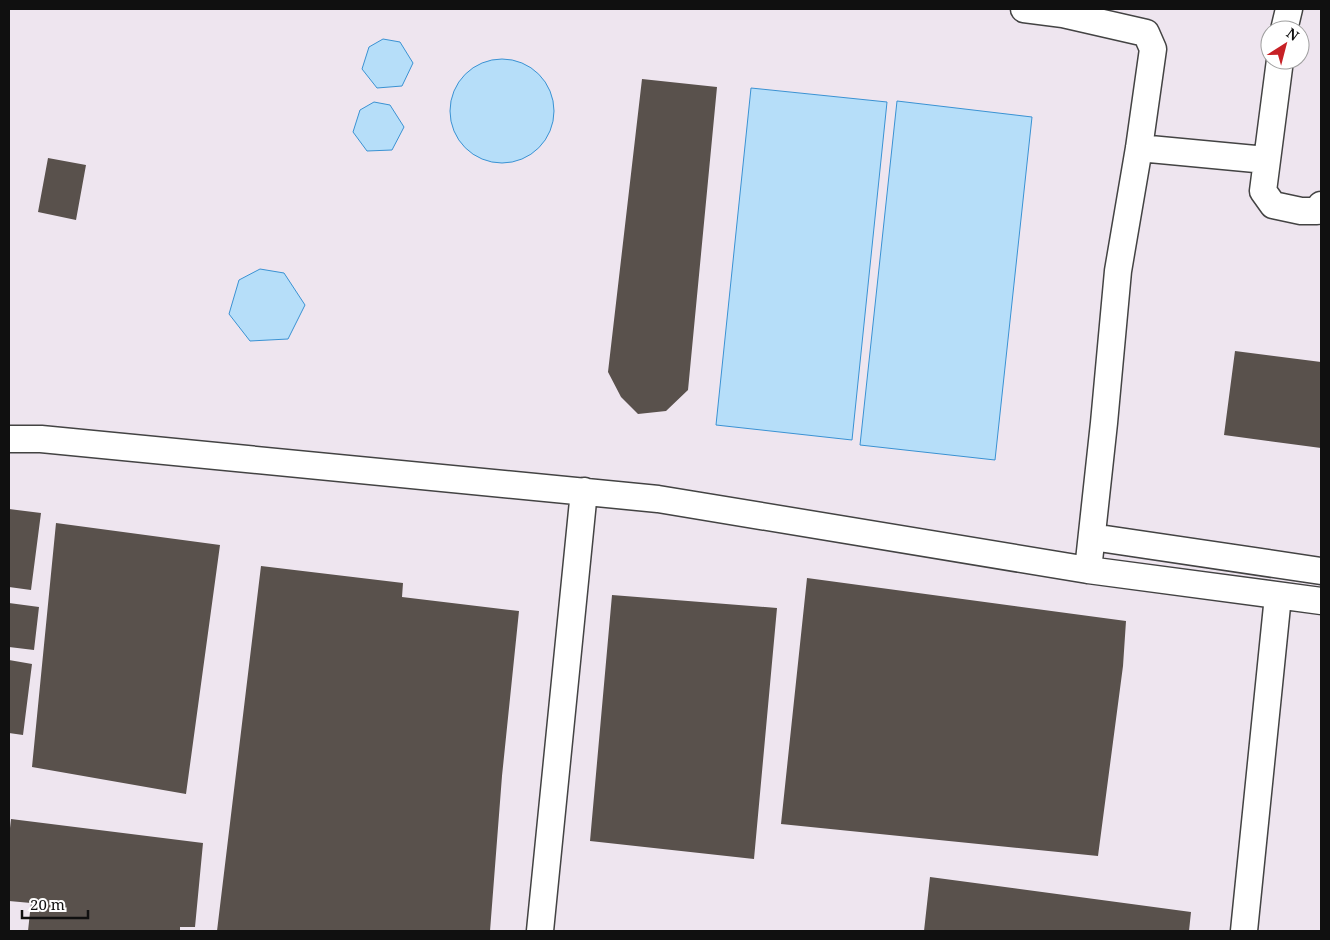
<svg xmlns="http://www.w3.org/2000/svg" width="1330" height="940" font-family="'Noto Serif',serif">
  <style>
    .industrial { fill: #eee5ef; fill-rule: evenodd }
    .water { fill: #b6def9; stroke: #3a92d3 }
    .building { fill: #59514c }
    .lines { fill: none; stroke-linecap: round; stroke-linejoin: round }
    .minor-casing { stroke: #434343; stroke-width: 29 }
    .minor { stroke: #fff; stroke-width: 26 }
  </style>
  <rect width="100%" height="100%" fill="#fffdf3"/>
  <path class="industrial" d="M9,9H1321V931H9ZM1270,30H1300V60H1270Z"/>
  <path class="water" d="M383,39L400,42L413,63L402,86L377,88L362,69L369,47Z
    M450 111a52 52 0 1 1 104 0a52 52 0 1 1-104 0Z
    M751,88L887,102L852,440L716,425Z
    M897,101L1032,117L995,460L860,445Z
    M374,102L390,105L404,127L392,150L367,151L353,132L360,110Z
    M260,269L284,273L305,305L288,339L250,341L229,314L239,280Z"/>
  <path class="building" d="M642,79L717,87L688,390L666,411L638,414L621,397L608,372Z
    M48,158L86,165L76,220L38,212Z
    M1235,351L1321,362V448L1224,435Z
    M9,509L41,513L31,590L9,587Z
    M56,523L220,545L186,794L32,767Z
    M261,566L403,583L402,597L519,611L502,776L490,931H217Z
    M807,578L1126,621L1123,666L1098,856L781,824Z
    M612,595L777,608L754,859L590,841Z
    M9,603L39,607L34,650L9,647Z
    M9,660L32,664L23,735L9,733Z
    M11,819L203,843L195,927H180V931H28L31,903L9,901V837Z
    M930,877L1191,912L1189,931H924Z"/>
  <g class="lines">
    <defs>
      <path id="minor" d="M1024,9L1063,14L1146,33L1153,49L1139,148L1118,271L1104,423L1088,570
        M1284,30L1289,9
        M1280,60L1263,191L1273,205L1301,211H1317L1321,205
        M1139,148L1266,160
        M9,439H41L658,499L1088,570L1321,601
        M1092,537L1321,571
        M540,931L584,491
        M1244,931L1278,596"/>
    </defs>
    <use href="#minor" class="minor-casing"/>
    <use href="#minor" class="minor"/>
  </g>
  <rect width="1330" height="940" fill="none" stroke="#101010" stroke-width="20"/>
  <g transform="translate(1285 45) rotate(36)"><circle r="24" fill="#ffffff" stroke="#9f9f9f"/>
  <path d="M0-4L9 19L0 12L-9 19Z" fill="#c72126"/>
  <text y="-8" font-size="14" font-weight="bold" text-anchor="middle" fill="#101010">N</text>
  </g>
  <path d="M22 910v8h66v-8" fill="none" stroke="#101010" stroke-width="2.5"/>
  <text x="30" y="910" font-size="15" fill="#101010" stroke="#ffffff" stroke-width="4" paint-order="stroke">20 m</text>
</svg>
